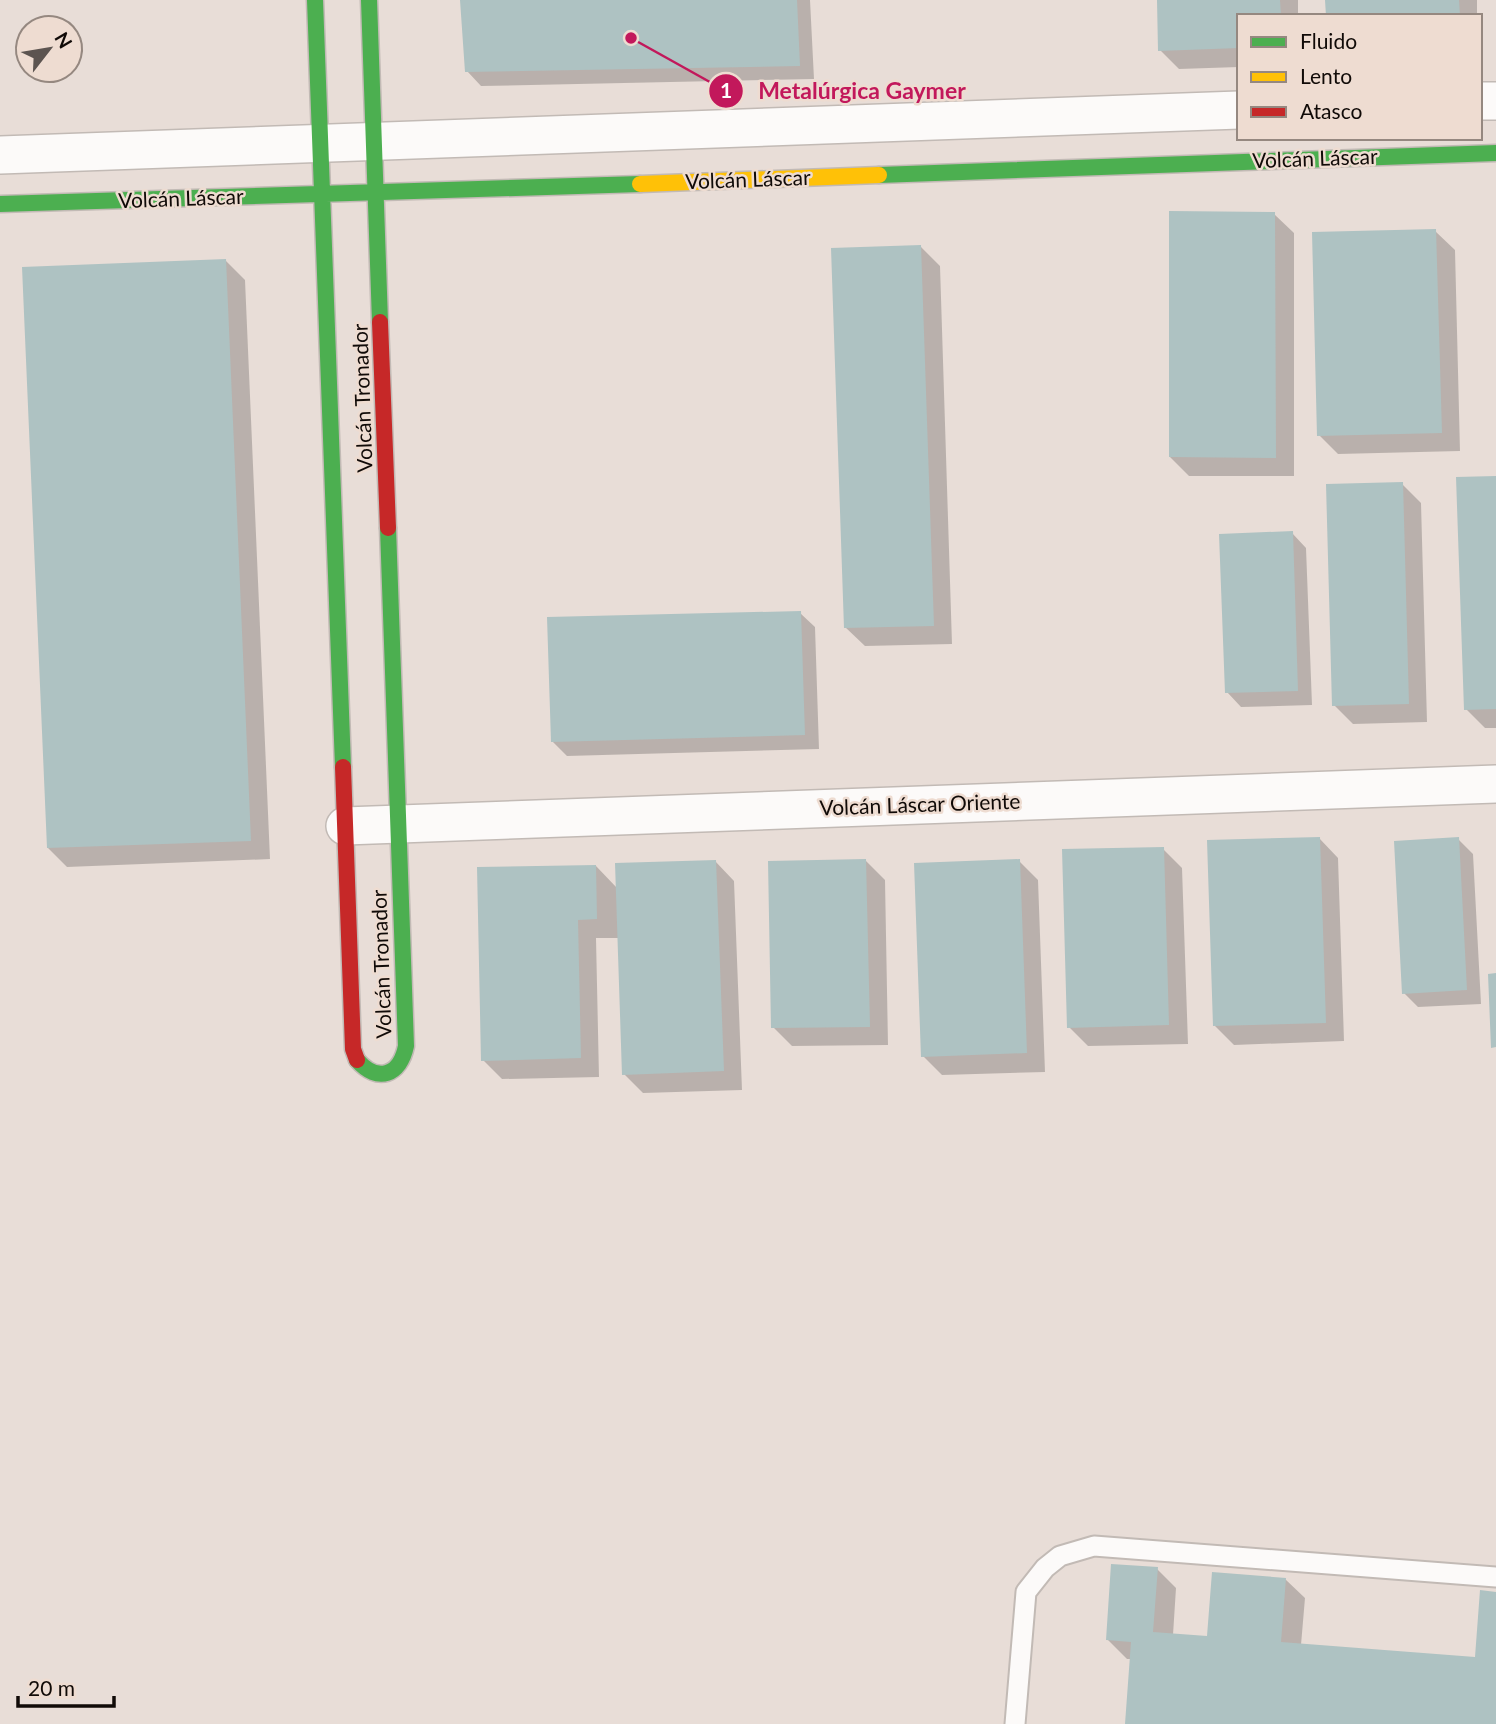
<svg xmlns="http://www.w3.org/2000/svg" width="1496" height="1724" font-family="Lato,sans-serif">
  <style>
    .shadow { fill: #0003 }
    .building { fill: #aec2c2 }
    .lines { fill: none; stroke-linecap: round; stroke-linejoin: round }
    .lane-casing { stroke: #c2bab5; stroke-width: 23 }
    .street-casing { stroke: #c2bab5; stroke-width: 40 }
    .fast-casing { stroke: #c2bab5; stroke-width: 19 }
    .slow-casing { stroke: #c2bab5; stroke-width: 19 }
    .jam-casing { stroke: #c2bab5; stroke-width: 19 }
    .lane { stroke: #fcfaf9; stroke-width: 19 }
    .street { stroke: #fcfaf9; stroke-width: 37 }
    .fast { stroke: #4caf50; stroke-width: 16 }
    .slow { stroke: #ffc107; stroke-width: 16 }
    .jam { stroke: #c62828; stroke-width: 16 }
    .labels { text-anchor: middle; stroke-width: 5; stroke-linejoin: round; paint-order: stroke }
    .street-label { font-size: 21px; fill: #100a07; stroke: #eedcd1 }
    .leader { fill: none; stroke: #c2185b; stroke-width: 2.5 }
    .callout-dot { fill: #c2185b; stroke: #eedcd1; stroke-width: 2.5 }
    .mark-label { font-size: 21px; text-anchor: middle; font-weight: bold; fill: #fff }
    .callout-label { font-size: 23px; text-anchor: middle; font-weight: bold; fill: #c2185b; stroke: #eedcd1; stroke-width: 5; stroke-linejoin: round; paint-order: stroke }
  </style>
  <rect width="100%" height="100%" fill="#e8ddd7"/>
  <path class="shadow" d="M462,0H810L814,79L481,86L467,71Z
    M1158,0H1298V16H1239V67L1179,69L1160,50Z
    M1327,0H1477V16H1327Z
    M1274,214L1294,233V476H1189L1170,457Z
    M1435,231L1455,250L1460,451L1338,454L1319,435Z
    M921,247L940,266L952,644L865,646L845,627Z
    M226,261L245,280L270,859L67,867L48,848Z
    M1496,478V728H1485L1466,709Z
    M1402,484L1421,503L1427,722L1353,724L1334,705Z
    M1292,533L1306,548L1312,705L1241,707L1227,692Z
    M800,613L815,627L819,749L567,756L552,741Z
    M1319,838L1338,858L1344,1041L1234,1045L1215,1026Z
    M1458,839L1473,854L1481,1004L1418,1007L1404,993Z
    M1163,849L1182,868L1188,1044L1088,1046L1069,1027Z
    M715,861L734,881L742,1090L643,1093L624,1074L619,938H596L599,1077L502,1079L483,1060L596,866L617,888Z
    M866,861L885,880L888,1045L792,1046L773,1027Z
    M1019,861L1038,880L1045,1072L942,1075L923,1056Z
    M1157,1569L1176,1588L1173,1635L1209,1638L1285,1579L1305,1598L1301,1645L1477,1659L1496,1593V1724H1127L1132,1659H1127L1108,1640Z"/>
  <path class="building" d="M460,0H797L800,66L465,72Z
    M1157,0H1280L1281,16H1239V48L1158,51Z
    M1325,0H1459L1460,16H1326Z
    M1169,211L1275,212L1276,458L1169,457Z
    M1436,229L1442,433L1317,436L1312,232Z
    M921,245L934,626L844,628L831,248Z
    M226,259L251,841L47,848L22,267Z
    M1496,476V709L1464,710L1456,477Z
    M1403,482L1409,704L1332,706L1326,484Z
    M1293,531L1298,691L1225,693L1219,534Z
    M801,611L805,735L551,742L547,617Z
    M1320,837L1326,1023L1213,1026L1207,840Z
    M1459,837L1467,990L1402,994L1394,841Z
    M1164,847L1169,1025L1067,1028L1062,849Z
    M866,859L870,1027L771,1028L768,861Z
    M1020,859L1027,1053L921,1057L914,863Z
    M716,860L724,1071L622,1075L615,863Z
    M596,865L597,919L578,920L581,1058L481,1061L477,867Z
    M1496,973V1047L1491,1048L1488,974Z
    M1111,1564L1158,1567L1153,1632L1207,1636L1212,1572L1286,1578L1281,1642L1475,1657L1480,1590L1496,1592V1724H1125L1131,1642L1106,1640Z"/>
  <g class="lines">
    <defs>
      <path id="lane" d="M1015,1724L1026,1592L1045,1568L1060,1556L1094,1546L1496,1577"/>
      <path id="street" d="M1480,101H1496
        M0,155L1239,110
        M345,826L1496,784"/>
      <path id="fast" d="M315,0L343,767
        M369,0L380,322
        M879,175L1496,153
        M0,204L640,184
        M357,1060C378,1084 400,1075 406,1046L388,528"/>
      <path id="slow" d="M640,184L879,175"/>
      <path id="jam" d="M380,322L388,528
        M343,767L353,1049L357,1060"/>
    </defs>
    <use href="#lane" class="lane-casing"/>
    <use href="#street" class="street-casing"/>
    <use href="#fast" class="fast-casing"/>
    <use href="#slow" class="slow-casing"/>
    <use href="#jam" class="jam-casing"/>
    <use href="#lane" class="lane"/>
    <use href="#street" class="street"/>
    <use href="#fast" class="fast"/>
    <use href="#slow" class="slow"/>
    <use href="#jam" class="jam"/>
  </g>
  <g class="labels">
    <g class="street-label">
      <text transform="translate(1315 159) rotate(-2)" y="7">Volcán Láscar</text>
      <text transform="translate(748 180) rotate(-2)" y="7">Volcán Láscar</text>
      <text transform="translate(181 199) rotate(-2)" y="7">Volcán Láscar</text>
      <text transform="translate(363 398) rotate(-92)" y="7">Volcán Tronador</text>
      <text transform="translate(920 805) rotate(-2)" y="7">Volcán Láscar Oriente</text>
      <text transform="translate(382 964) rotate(-92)" y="7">Volcán Tronador</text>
    </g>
  </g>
  <path class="leader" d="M631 38L726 91"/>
  <g class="callout-dot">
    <circle cx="631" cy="38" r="7"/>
    <circle cx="726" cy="91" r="18"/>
  </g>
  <g class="mark-label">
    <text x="726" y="98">1</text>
  </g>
  <g class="callout-label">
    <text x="862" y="99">Metalúrgica Gaymer</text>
  </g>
  <rect x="1237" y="14" width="245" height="126" fill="#eedcd1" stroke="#958880" stroke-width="2"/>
  <rect x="1251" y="37" width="35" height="10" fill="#4caf50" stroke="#958880" stroke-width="2"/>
  <text x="1300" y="49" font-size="21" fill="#100a07">Fluido</text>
  <rect x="1251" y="72" width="35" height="10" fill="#ffc107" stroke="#958880" stroke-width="2"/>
  <text x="1300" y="84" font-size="21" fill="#100a07">Lento</text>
  <rect x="1251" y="107" width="35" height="10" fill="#c62828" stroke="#958880" stroke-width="2"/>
  <text x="1300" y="119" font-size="21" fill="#100a07">Atasco</text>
  <g transform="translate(49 49) rotate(59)"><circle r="33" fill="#eedcd1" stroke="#958880" stroke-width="2"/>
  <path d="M0-5L12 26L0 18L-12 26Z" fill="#5c5450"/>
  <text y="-10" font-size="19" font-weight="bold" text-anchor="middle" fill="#100a07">N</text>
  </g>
  <path d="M18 1696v10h96v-10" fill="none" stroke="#100a07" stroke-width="3.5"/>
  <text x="28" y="1696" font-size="21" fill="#100a07" stroke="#eedcd1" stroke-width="5" paint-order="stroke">20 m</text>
</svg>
